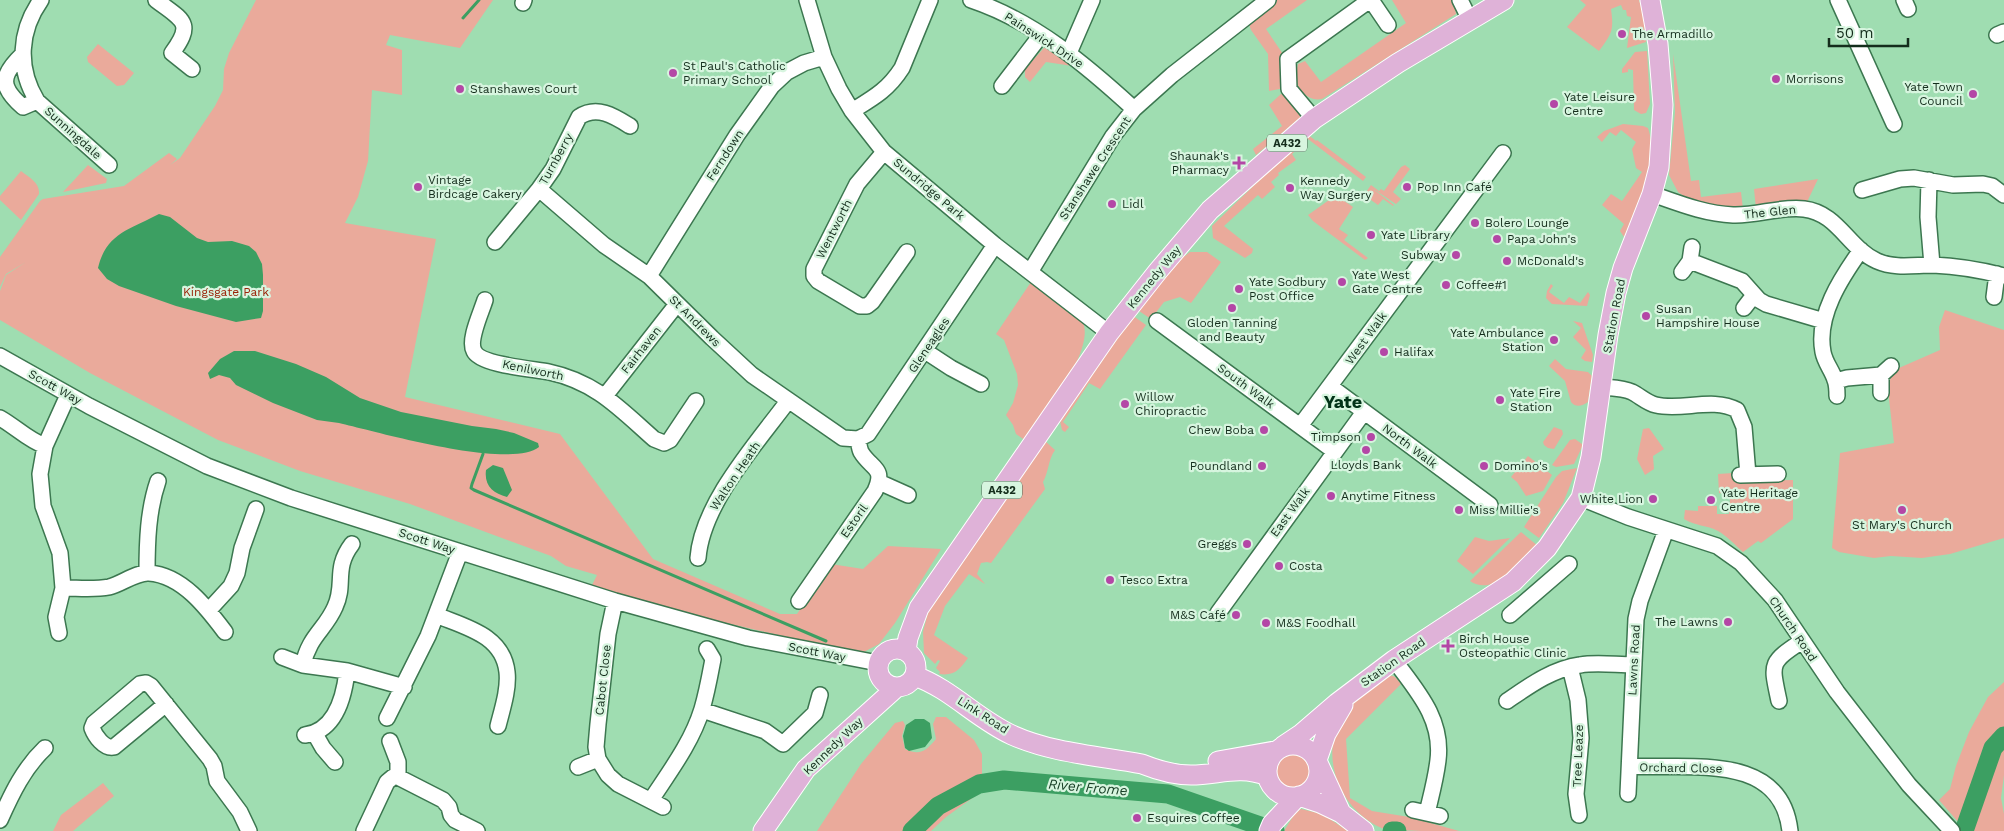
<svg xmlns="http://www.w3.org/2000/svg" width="2004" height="831" font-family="'Work Sans',sans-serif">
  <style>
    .green { fill: #eaaa9b }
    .water { fill: #3c9f62 }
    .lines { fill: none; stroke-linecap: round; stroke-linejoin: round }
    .stream { stroke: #3c9f62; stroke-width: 3 }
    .river { stroke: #3c9f62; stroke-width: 19 }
    .minor-casing { stroke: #3c7750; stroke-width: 18 }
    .major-casing { stroke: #fff; stroke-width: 21 }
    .minor { stroke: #fff; stroke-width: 15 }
    .major { stroke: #dfb2d8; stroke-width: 19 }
    .poi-dot { fill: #b447a6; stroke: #d7f5df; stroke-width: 2 }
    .labels { text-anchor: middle; stroke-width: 4.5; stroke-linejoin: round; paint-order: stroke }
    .shield { fill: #d7f5df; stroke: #4e6956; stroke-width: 1 }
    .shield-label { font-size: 11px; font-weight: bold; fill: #142d1c }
    .poi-label { font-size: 12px; fill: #142d1c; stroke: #d7f5df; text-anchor: start }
    .street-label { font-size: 12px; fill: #142d1c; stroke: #d7f5df }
    .park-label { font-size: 12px; fill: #9b2208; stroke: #d7f5df }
    .water-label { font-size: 14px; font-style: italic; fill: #163e25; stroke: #d7f5df }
    .district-label { font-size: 18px; font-weight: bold; fill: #023318; stroke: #d7f5df }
  </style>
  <rect width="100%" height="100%" fill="#9fddb1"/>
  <path class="green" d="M256,0H493L460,48L390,35L386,45L402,50V95L372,90L368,161L358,197L345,223L436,239L405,397L560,434L653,559L780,614H797L831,564L863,569L888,546L941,549L895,623L879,644L860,654L666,609L592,585L597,575L566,566L551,556L410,504L300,471L218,440L90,373L0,320V291L6,275L26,262L6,274L0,287V257L40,201L43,199L124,186L169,153L177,159L170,165L180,158L215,106L223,90L224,69L229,53Z
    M1269,0H1307L1266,29L1285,57V88L1269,91L1268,54L1251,30L1247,18Z
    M1392,0H1454L1456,14L1322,99C1309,102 1299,91 1295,79L1298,64L1305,61L1321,82L1406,23Z
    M1580,0H1639L1643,12L1646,42L1627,48L1631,17L1627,16L1626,10H1623L1621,5L1611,9C1614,31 1612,33 1599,51L1567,27L1586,5Z
    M98,44L134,73L124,85L117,86L88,62L87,57Z
    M1044,48H1048L1079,67L1046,62L1030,82L1025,77V69Z
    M1647,51L1650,104L1646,113L1641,114L1634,110L1633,70L1628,69V72L1622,73V69L1635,52Z
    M1673,54L1691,181L1699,180L1701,197L1741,192L1743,209L1718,211L1688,199L1678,192L1669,175L1675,112Z
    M1281,94L1290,97L1302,116L1256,155L1253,149L1282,126L1269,105Z
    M1623,124L1643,126L1648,128C1660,162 1638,207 1624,237L1620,231L1624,224L1602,205L1611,194L1622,201L1642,172L1636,168L1632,149L1636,142L1621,130L1616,136L1610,132L1602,142L1597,137L1604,131Z
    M1307,134L1316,141L1317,140L1366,177L1363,181L1308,139L1292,154L1296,160L1278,173L1279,175L1271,182L1275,187L1262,199L1258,195L1224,226L1253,249L1252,253L1245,258L1213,238L1212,226Z
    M88,165L107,179L106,183L63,192Z
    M1405,165L1410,169L1393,192L1401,199L1396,204L1372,188L1394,205L1393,206L1383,199L1378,205L1364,195L1371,185L1379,191L1381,189L1384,191L1401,167Z
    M21,171C30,178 40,183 39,194L21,220L0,200V196Z
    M1818,179L1807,202L1756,209L1754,189Z
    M1336,195L1353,207L1339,229L1348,235L1344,240L1368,258L1365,260L1313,221L1308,215Z
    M1181,252L1185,256L1190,252H1207L1221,262L1191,303L1180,297L1164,302L1151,319L1136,309Z
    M1031,282C1041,290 1075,311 1081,319C1100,345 1042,418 1026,441L1016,434L1013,425L1006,415L1013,403L1018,385L1017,374L1004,340L996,334Z
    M1551,284L1553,286L1549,292L1564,303L1569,297L1580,303L1588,292L1590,295L1587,306L1552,304L1546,298L1547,291Z
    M1945,310L2004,330V538L1950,554L1922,558L1891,556L1874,558L1839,552L1832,548L1840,453L1894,443L1888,390L1892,371L1940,350L1939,327Z
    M1132,315L1146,325L1100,389L1089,383L1063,422L1069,427L1065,432L1062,430L1059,417Z
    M1573,321L1582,323L1593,355L1592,362L1585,361L1581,358L1586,350L1573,337L1581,328Z
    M1555,359L1566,369L1588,372L1592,376L1588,402C1582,406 1576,408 1571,402L1565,381L1549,366Z
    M1554,427L1562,430L1563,434L1554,449L1548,448L1544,445L1543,442Z
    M1649,428L1664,449L1653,456L1654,469L1645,475L1637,459L1643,429Z
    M1575,439L1582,444V447L1574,464L1556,467L1552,465L1570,440Z
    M1044,440L1055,450C1048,460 1049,471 1043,482L1045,489L991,563L987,562L981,563L977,574L985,584L969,574L945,606L934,635L968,658C959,670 955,676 939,674L940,672L936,668L940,661L938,660L935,664L924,653L923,632L928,612Z
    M1528,456L1552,475L1543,491L1526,496L1517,482L1511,477Z
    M1577,468L1563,503L1539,538L1524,527L1556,477L1562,471Z
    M1733,473L1734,481L1793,480V519L1761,543L1758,541L1743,552C1735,545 1727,536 1718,531C1707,525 1695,526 1684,519L1685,510L1698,511V506H1717V514H1729L1730,499L1726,494L1719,493L1718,474Z
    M1521,532L1538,546C1523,561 1494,598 1470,581Z
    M1475,537L1489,541L1510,538L1473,574L1457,561Z
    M1390,675L1395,677L1401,684L1346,739L1350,798L1372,811L1409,817L1459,831C1444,831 1398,831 1387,830C1340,814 1315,753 1346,712C1358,697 1374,685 1390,675Z
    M2004,682V775L2001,798L2004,814V831H1966L1939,800L1950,789L1956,766L1969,732L1988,697Z
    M936,717H946L974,740L982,754V791L946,817L931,831H817L861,764L895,723L903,721L905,725L902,736L905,749C920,756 926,751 936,739L933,724Z
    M1276 772a17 17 0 1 1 34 0a17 17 0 1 1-34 0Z
    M103,783L114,796L73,831H53L61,815Z
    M1301,809L1322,814L1348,831H1284L1295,813Z"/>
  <path class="water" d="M159,214L170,217L197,238L208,242L232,241L249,246L256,252L262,264L263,275V311L261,318L236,322L176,306L119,286L107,279L98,268C106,233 131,229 159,214Z
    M234,351H255L296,364L326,377L360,398L401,412L472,426L496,429L514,433L538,443L539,447C509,470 378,432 339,423L317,420L273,403L236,385L230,378L219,375L210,379L208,373L220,359Z
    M493,465L503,468L512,490L507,497C493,493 484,486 486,470Z
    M915,719H924L930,723L932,738L925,747L909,751L905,748L903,736L906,725Z"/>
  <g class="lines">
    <path class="stream" d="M463,18L479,0
      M483,454L472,484L471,488L474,490L826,641"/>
    <path class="river" d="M912,831L938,806L979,784L1004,780L1168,794L1275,831
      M1392,831H1397
      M1964,831L1993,748L2004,736"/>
    <defs>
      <path id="minor" d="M41,0C19,31 17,68 37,101L109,165
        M156,0C182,20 195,22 172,53L192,69
        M807,0L824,57L839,89L852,111L884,152L995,245L1109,333
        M971,0C1034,21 1086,65 1134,109
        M1371,0L1388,25
        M1460,0L1470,20
        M1838,0L1894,124
        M1904,0L1908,9
        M523,3L524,0
        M1997,35L2004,32
        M1069,53L1092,0
        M22,55C0,76 0,87 23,107L37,101
        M1002,86L1041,35
        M852,111C873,98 888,90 902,68L930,0
        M1314,119L1289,89L1288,59L1370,0
        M884,152L857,184L814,269V276L818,281L860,306H867L872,302L907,252
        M1929,180L1928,217L1932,265
        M539,189L604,245L649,276L712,338L752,375L843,438L858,439
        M1862,190L1900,179L1914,178L1953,185L1983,184L1992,186L2004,195
        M1652,194C1678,203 1705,214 1733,215C1757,216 1781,206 1804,209C1838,213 1848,248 1877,261C1895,269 1914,265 1933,265C1957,266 1981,270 2004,276
        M495,242L539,189L553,169L579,117C597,105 614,116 630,126
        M1690,261L1742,281L1759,300L1766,304L1824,321
        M1030,272L1113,136L1134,109L1172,75L1268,0
        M1682,272L1690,261L1692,247
        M649,276L737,135L772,86L787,72L804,63L824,57
        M1994,297L1997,274
        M485,300C481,313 468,340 474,351C480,365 534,369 549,372C596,382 620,409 654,439L664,443L670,440L696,401
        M1744,308L1754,295
        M1157,321L1334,451
        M925,351L951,368L981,384
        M0,356L89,406L207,466L291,498L615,601L748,638L878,663
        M1836,381L1847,378L1881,375
        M1331,387L1490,505
        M1602,387C1612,388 1623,388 1632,392C1640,396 1647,403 1656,405C1682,411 1713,397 1737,410L1744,427L1748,475
        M1881,393V375L1891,366
        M605,396L677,304
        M1837,396C1837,391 1837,385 1835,380C1832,370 1825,363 1823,352C1816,316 1841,278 1861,250
        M0,418C16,427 28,440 45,446
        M1300,426L1503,153
        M858,439L868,434L995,245
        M1740,475L1778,474
        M879,482L908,495
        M1581,498L1628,517L1717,546L1741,563L1775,600L1837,692L1909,785L1952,831
        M698,558C702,504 756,444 788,401
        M147,573C147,542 148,510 158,481
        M63,588C78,588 94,590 109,587C122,584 136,572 149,573C182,575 207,608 225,632
        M615,601L608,634L598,724L596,747L598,759L608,775L618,784L663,807
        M799,601L875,491C886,467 871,469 861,452C859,448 859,443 858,439
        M209,610L231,586L237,573L242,548L256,509
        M1218,613L1364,412
        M436,615C465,627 503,635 507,672C509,689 502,710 498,726
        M1510,615L1569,564
        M59,633L56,617L63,588L60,553L43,506L40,474L45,446L68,395
        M282,657L303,665L347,671L404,687
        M1394,660C1417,691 1443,719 1438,760C1436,778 1431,796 1427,813
        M303,665C309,636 325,630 335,607C346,584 333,569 352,544
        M1570,667L1578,700L1581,738L1576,794L1579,815
        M1507,701C1529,686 1552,669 1580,665C1597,662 1616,665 1634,665
        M1779,701C1771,663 1769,663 1802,641
        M166,704L114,747C104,749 95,736 92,728L94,723L140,684L146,683L151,686L210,759L214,766L217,781L240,812L249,831
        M702,710L765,731L783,744L815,713L820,695
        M387,718L428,636L460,552
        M315,734L323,748L335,762
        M305,735C335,731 344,698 347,671
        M390,741L398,762V777
        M1630,766C1686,770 1781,750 1790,831
        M578,767L598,759
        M1628,794L1636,619L1640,601L1666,530
        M651,800C670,771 692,742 702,709C707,692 710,675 713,659L707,649
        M1413,810L1440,816
        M0,820C12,793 24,768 45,748
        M364,831L387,782L393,777H398L443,800L449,807L451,815L455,820L477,831"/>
      <path id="major" d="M878 668a19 19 0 1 1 38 0a19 19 0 1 1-38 0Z
        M906,651L908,638L919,608L1109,333L1158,271L1210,210L1314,119L1398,63L1504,0
        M915,676C951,689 977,719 1012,735C1052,753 1099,756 1142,764C1157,770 1174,775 1191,775C1219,775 1239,765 1267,776
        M1267 771a26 26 0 1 1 52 0a26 26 0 1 1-52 0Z
        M1283,746L1301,734L1337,703L1394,660L1513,582L1547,548L1581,498L1591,457L1608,335L1616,293L1623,268L1652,194L1659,167L1663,105L1658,44L1650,0
        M1317,760L1326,734L1343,705
        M1218,761L1275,751
        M1318,763L1341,813
        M1299,796L1320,803L1341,813L1364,831
        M763,831L806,769L897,687
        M1269,831L1272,824L1297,797"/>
    </defs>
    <use href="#minor" class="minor-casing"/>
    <use href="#major" class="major-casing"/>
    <use href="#minor" class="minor"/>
    <use href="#major" class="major"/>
  </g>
  <g class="poi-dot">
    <circle cx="1622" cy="34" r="5"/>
    <circle cx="673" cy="73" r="5"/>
    <circle cx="1776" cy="79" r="5"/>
    <circle cx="460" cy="89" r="5"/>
    <circle cx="1973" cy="94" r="5"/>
    <circle cx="1554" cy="104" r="5"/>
    <path d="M1236.5 155.5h5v5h5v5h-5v5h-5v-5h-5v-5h5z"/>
    <circle cx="418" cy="187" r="5"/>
    <circle cx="1407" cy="187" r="5"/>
    <circle cx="1290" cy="188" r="5"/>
    <circle cx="1112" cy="204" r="5"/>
    <circle cx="1475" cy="223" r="5"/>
    <circle cx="1371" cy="235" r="5"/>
    <circle cx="1497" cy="239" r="5"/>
    <circle cx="1456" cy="255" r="5"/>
    <circle cx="1507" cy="261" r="5"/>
    <circle cx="1342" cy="282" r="5"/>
    <circle cx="1446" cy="285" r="5"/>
    <circle cx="1239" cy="289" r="5"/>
    <circle cx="1232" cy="308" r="5"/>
    <circle cx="1646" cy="316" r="5"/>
    <circle cx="1554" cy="340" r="5"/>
    <circle cx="1384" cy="352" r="5"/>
    <circle cx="1500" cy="400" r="5"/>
    <circle cx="1125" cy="404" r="5"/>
    <circle cx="1264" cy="430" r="5"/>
    <circle cx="1371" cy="437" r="5"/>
    <circle cx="1366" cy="450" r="5"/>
    <circle cx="1262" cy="466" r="5"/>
    <circle cx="1484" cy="466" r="5"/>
    <circle cx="1331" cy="496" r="5"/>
    <circle cx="1653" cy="499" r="5"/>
    <circle cx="1711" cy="500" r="5"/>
    <circle cx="1459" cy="510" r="5"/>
    <circle cx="1902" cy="510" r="5"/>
    <circle cx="1247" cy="544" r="5"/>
    <circle cx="1279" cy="566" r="5"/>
    <circle cx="1110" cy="580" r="5"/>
    <circle cx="1236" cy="615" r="5"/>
    <circle cx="1728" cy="622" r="5"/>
    <circle cx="1266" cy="623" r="5"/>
    <path d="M1445.5 638.5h5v5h5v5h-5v5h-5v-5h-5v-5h5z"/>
    <circle cx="1137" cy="818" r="5"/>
  </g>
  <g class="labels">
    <g class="shield">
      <rect x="1267" y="134.5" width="40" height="17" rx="4"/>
      <rect x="982" y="481.5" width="40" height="17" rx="4"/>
    </g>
    <g class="shield-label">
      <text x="1287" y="147">A432</text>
      <text x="1002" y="494">A432</text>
    </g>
    <g class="poi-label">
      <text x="1632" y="38">The Armadillo</text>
      <text x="683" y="70">St Paul's Catholic<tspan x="683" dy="14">Primary School</tspan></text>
      <text x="1786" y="83">Morrisons</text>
      <text x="1963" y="91" text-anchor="end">Yate Town<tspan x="1963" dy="14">Council</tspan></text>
      <text x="470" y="93">Stanshawes Court</text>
      <text x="1564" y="101">Yate Leisure<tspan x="1564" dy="14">Centre</tspan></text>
      <text x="1229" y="160" text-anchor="end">Shaunak's<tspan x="1229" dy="14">Pharmacy</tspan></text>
      <text x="428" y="184">Vintage<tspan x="428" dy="14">Birdcage Cakery</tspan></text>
      <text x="1300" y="185">Kennedy<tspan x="1300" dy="14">Way Surgery</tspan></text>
      <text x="1417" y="191">Pop Inn Café</text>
      <text x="1122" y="208">Lidl</text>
      <text x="1485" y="227">Bolero Lounge</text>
      <text x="1381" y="239">Yate Library</text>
      <text x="1507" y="243">Papa John's</text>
      <text x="1446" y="259" text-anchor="end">Subway</text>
      <text x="1517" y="265">McDonald's</text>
      <text x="1352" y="279">Yate West<tspan x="1352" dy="14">Gate Centre</tspan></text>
      <text x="1249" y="286">Yate Sodbury<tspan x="1249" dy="14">Post Office</tspan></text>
      <text x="1456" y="289">Coffee#1</text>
      <text x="1656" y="313">Susan<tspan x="1656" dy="14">Hampshire House</tspan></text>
      <text x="1232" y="327" text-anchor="middle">Gloden Tanning<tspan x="1232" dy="14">and Beauty</tspan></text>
      <text x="1544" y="337" text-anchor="end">Yate Ambulance<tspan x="1544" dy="14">Station</tspan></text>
      <text x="1394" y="356">Halifax</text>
      <text x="1510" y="397">Yate Fire<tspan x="1510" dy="14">Station</tspan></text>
      <text x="1135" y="401">Willow<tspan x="1135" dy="14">Chiropractic</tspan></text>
      <text x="1254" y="434" text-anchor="end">Chew Boba</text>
      <text x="1361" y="441" text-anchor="end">Timpson</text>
      <text x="1366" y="469" text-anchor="middle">Lloyds Bank</text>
      <text x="1252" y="470" text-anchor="end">Poundland</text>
      <text x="1494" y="470">Domino's</text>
      <text x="1721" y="497">Yate Heritage<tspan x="1721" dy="14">Centre</tspan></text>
      <text x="1341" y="500">Anytime Fitness</text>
      <text x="1643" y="503" text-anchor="end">White Lion</text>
      <text x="1469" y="514">Miss Millie's</text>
      <text x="1902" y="529" text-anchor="middle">St Mary's Church</text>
      <text x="1237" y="548" text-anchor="end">Greggs</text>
      <text x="1289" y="570">Costa</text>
      <text x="1120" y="584">Tesco Extra</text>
      <text x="1226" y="619" text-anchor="end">M&amp;S Café</text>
      <text x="1718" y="626" text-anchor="end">The Lawns</text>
      <text x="1276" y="627">M&amp;S Foodhall</text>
      <text x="1459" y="643">Birch House<tspan x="1459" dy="14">Osteopathic Clinic</tspan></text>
      <text x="1147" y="822">Esquires Coffee</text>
    </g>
    <g class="street-label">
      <text transform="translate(1044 40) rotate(33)" y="4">Painswick Drive</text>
      <text transform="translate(73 133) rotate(42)" y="4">Sunningdale</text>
      <text transform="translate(725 155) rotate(-57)" y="4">Ferndown</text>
      <text transform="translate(556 159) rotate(-61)" y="4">Turnberry</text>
      <text transform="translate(1095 168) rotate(-57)" y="4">Stanshawe Crescent</text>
      <text transform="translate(929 189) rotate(40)" y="4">Sundridge Park</text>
      <text transform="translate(1770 212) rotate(-6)" y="4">The Glen</text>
      <text transform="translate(834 229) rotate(-63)" y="4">Wentworth</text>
      <text transform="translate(1154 277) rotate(-51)" y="4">Kennedy Way</text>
      <text transform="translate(1614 316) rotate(-79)" y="4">Station Road</text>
      <text transform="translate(695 321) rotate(45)" y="4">St Andrews</text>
      <text transform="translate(1366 338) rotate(-54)" y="4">West Walk</text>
      <text transform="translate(929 345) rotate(-56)" y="4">Gleneagles</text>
      <text transform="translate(641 350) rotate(-52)" y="4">Fairhaven</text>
      <text transform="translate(533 370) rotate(12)" y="4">Kenilworth</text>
      <text transform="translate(1246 386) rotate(36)" y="4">South Walk</text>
      <text transform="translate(55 387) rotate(29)" y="4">Scott Way</text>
      <text transform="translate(1410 446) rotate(37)" y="4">North Walk</text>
      <text transform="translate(735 476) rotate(-56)" y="4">Walton Heath</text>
      <text transform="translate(1290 512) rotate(-54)" y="4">East Walk</text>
      <text transform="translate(854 521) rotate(-55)" y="4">Estoril</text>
      <text transform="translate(427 541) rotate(18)" y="4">Scott Way</text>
      <text transform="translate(1793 629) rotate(56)" y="4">Church Road</text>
      <text transform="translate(817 652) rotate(11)" y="4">Scott Way</text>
      <text transform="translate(1634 660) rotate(-87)" y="4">Lawns Road</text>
      <text transform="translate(1393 662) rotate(-35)" y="4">Station Road</text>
      <text transform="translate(603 680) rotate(-84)" y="4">Cabot Close</text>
      <text transform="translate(983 715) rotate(33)" y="4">Link Road</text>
      <text transform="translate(833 746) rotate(-44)" y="4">Kennedy Way</text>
      <text transform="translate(1578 756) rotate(-88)" y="4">Tree Leaze</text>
      <text transform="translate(1681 768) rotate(1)" y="4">Orchard Close</text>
    </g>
    <g class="park-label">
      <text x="226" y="296">Kingsgate Park</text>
    </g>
    <g class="water-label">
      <text transform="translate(1088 787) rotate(5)" y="5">River Frome</text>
    </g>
    <g class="district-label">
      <text x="1343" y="408">Yate</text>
    </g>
  </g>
  <path d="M1829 38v8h79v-8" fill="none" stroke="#142d1c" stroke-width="2.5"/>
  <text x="1836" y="38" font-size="15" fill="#142d1c" stroke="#d7f5df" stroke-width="4" paint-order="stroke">50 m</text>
</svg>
